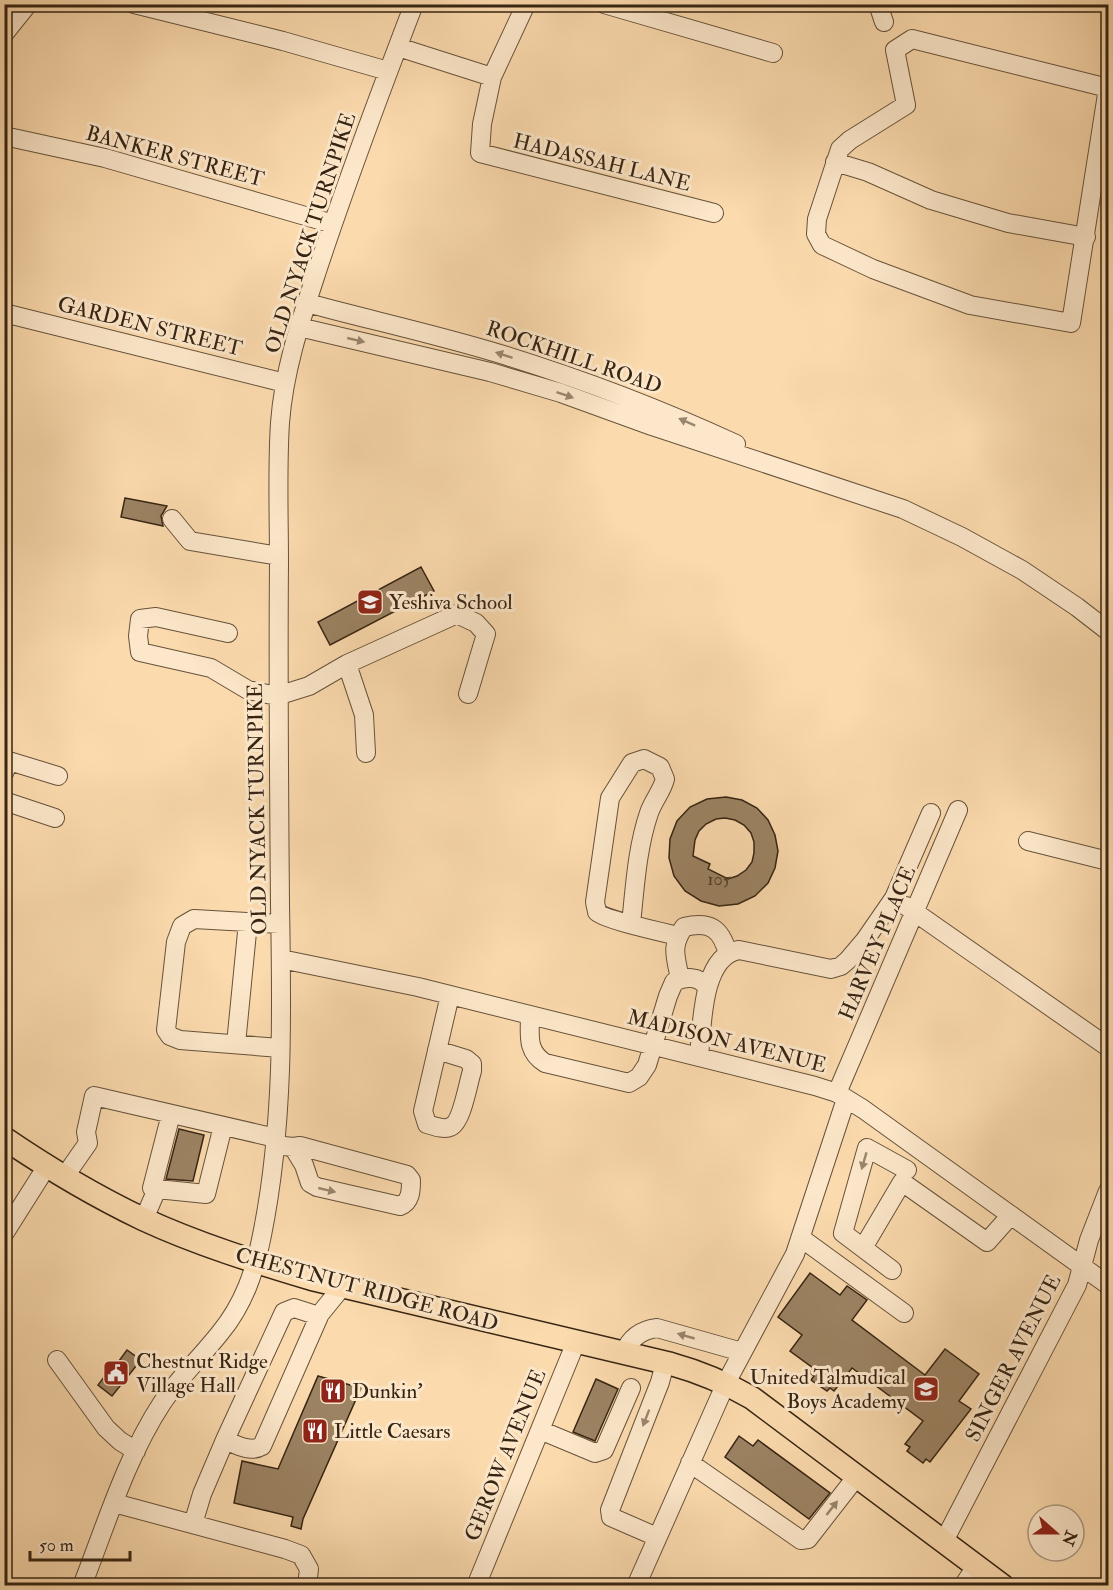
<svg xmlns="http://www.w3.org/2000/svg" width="1113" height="1590" font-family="'IM FELL Double Pica',serif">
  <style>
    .building { fill: #9c8363; stroke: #362413; stroke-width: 1.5; fill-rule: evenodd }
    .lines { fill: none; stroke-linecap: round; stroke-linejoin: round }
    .minor-casing { stroke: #67523a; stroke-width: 20 }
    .major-casing { stroke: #362413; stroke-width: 25 }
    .minor { stroke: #fce7ca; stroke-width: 18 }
    .major { stroke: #fbdaad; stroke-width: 22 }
    .oneway { fill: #99866e }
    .labels { text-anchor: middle; stroke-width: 6; stroke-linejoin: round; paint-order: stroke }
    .number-label { font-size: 18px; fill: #503c27 }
    .street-label { font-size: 21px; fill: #362413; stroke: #fce7ca }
    .poi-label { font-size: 21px; fill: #362413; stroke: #fce7ca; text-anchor: start }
  </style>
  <rect width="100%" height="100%" fill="#fbdaad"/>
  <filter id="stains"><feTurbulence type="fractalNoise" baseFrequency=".00333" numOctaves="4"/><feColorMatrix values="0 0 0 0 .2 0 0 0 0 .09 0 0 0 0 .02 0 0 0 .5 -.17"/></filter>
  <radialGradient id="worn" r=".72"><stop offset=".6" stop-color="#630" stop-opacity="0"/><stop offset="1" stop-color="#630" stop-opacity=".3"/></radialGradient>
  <path class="building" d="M125,498L167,506L161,516L163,526L121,517Z
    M421,567L434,591L330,645L318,622Z
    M726,797L742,800L757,808L768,820L775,835L778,851L775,868L768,883L755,896L738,904L719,906L701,901L685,891L674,876L669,858L670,839L677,821L690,807L707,799ZM725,818L735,820L744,825L751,833L754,842V853L752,862L746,870L737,876L728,879L708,869L710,864L693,856L695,840L699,831L706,824L716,819Z
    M179,1129L204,1135L193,1181L166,1179Z
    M810,1273L840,1295L847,1286L867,1300L852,1320L925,1375L945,1349L979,1374L959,1401L971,1409L930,1462L926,1459L923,1463L907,1451L910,1447L905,1444L923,1421L852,1368L834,1391L830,1388L827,1391L811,1380L814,1376L810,1373L813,1368L790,1351L802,1335L778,1317Z
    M127,1350L141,1360L112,1396L98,1385L114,1364L116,1365Z
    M318,1376L361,1388L303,1519L301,1529L291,1526L293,1517L234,1503L242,1461L278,1469Z
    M596,1379L618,1389L595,1441L573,1432Z
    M739,1436L753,1446L758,1440L830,1493L809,1519L725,1457Z"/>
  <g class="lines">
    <defs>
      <path id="minor" d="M134,4L283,41L388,71
        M526,4L492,77L482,124L480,153L714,213
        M604,4L773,53
        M878,4L884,22
        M4,34L28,4
        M912,39L1108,88L1071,323L970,305L873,269L822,245L816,234L817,219L840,149L850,140L906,105L895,50Z
        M398,47L492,77
        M4,136L105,158L333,224
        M835,162L868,172L931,200L1008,223L1086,237
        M307,303C370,320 434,334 497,353C579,378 658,408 736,444
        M4,313L285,383
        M299,327L490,372L561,393L652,426L903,509L962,537L1022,570L1077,607L1108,631
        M172,519L190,541L279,556
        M228,633L156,617L140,619L138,636L140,652L211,668L248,690L277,696L309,686L347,664L457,614L476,623L486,634L468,694
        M347,664L364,715L366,753
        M4,773L9,761L58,776
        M4,801L55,818
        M1028,841L1108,861
        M906,906L1108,1047
        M631,924C635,887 637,848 649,813C653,801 662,791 665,779L660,767L644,759L632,763L610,798L595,902C595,903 597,911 597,912C602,919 666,933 678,936
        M281,959L418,987L815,1086L837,1093L863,1109L1108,1285
        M680,979C676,957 670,947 684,927C710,921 721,928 728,954
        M530,1015C530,1035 526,1051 545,1063L629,1083L639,1077L647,1065L668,996L674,982C685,976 699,976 707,987
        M236,1044L248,922
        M280,1048L180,1040L170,1036L166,1030L176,942L182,926L194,919L280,924
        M437,1050L466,1059L472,1064V1071C468,1083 462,1123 450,1127C444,1130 434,1126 427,1124L423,1111L450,995
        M699,1057C702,1028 701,956 739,950L831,969L841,966L848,960L865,940L894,898L931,813
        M837,1093L958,810
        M275,1145L293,1147L300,1146L407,1175L411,1180C411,1190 411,1202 400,1206L317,1187L310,1183L304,1165L293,1147
        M65,1176L88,1143L86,1132L94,1096L276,1138
        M157,1189L152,1188L171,1114
        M144,1219L157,1189L206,1194L223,1126
        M4,1234L47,1166
        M801,1238L904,1313
        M863,1248L902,1182L987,1242L1011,1215
        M892,1270L843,1233L867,1148L907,1170
        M624,1353C630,1338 641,1330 657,1328L742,1352
        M57,1360L106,1428L120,1441L136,1451
        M540,1430L595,1453L604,1450L631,1388
        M225,1440L284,1312L294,1308L319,1316
        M690,1463L801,1540L808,1539L857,1476
        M114,1503L285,1549L301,1555L309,1569L307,1586
        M193,1524L202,1494L225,1440C237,1445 250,1453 262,1446L320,1314L342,1287
        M657,1537L611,1517L610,1510L660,1382L665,1363
        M944,1541L1077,1285L1089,1240L1108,1191
        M82,1586C106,1525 126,1458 162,1403C179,1378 201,1357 220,1333C244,1304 255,1271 262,1235C284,1126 282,1015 280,904C279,791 278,677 279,564C279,517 277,469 280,423C284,367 303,314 320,262C349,175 381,90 414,4
        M476,1586L576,1342
        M636,1586L726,1383L795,1254L846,1099
        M963,1586L977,1565"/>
      <path id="major" d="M4,1138C48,1168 95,1196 143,1219C197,1244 255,1262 312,1279L671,1364C700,1372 726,1383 752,1398L1003,1586"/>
    </defs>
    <use href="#minor" class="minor-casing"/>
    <use href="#major" class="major-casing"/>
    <use href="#minor" class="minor"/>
    <use href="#major" class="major"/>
  </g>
  <defs><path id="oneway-solid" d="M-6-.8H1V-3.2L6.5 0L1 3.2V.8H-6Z" transform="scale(1.5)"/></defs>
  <g class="oneway">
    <use href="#oneway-solid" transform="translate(356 340) rotate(13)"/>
    <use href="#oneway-solid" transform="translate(504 355) rotate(-162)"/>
    <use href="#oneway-solid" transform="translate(565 395) rotate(19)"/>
    <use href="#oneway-solid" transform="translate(687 422) rotate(-156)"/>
    <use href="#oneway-solid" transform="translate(864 1161) rotate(106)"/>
    <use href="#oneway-solid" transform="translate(327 1190) rotate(13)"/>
    <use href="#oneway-solid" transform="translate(686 1336) rotate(-164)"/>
    <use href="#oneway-solid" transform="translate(646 1418) rotate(111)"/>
    <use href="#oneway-solid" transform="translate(832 1508) rotate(-52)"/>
  </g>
  <defs>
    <symbol id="school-square" viewBox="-11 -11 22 22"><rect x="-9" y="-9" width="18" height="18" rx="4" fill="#8f2418" stroke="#fce7ca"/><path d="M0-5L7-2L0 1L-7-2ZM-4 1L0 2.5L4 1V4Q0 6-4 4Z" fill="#fff"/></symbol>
    <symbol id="civic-square" viewBox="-11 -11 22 22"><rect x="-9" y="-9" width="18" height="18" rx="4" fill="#8f2418" stroke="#fce7ca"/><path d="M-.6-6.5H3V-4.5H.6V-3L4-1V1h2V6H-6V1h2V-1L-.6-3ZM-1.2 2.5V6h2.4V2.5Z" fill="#fff"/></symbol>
    <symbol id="restaurant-square" viewBox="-11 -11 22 22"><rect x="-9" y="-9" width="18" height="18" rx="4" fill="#8f2418" stroke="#fce7ca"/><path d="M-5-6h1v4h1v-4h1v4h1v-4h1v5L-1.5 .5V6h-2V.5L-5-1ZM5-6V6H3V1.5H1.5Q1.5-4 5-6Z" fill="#fff"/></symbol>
  </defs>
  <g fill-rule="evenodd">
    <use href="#school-square" x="355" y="587" width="30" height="30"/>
    <use href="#civic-square" x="101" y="1358" width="30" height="30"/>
    <use href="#school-square" x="911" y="1374" width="30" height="30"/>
    <use href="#restaurant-square" x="318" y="1376" width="30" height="30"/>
    <use href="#restaurant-square" x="300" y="1416" width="30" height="30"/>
  </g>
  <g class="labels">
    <g class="number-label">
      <text x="719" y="885">105</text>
    </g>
    <g class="street-label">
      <text transform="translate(175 156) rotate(15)" y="7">BANKER STREET</text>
      <text transform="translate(602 162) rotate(14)" y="7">HADASSAH LANE</text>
      <text transform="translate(310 233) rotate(-72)" y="7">OLD NYACK TURNPIKE</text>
      <text transform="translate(150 326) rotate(14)" y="7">GARDEN STREET</text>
      <text transform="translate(574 357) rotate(19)" y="7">ROCKHILL ROAD</text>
      <text transform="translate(257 809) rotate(-91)" y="7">OLD NYACK TURNPIKE</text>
      <text transform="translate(877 943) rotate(-67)" y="7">HARVEY PLACE</text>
      <text transform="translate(727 1041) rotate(14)" y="7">MADISON AVENUE</text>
      <text transform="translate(367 1289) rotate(15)" y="7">CHESTNUT RIDGE ROAD</text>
      <text transform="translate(1013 1358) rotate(-63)" y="7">SINGER AVENUE</text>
      <text transform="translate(505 1455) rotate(-68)" y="7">GEROW AVENUE</text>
    </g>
    <g class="poi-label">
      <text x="389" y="609">Yeshiva School</text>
      <text x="136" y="1368">Chestnut Ridge<tspan x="136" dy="24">Village Hall</tspan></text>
      <text x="906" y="1384" text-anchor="end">United Talmudical<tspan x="906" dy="24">Boys Academy</tspan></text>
      <text x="352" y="1398">Dunkin'</text>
      <text x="334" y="1438">Little Caesars</text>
    </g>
  </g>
  <rect width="1113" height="1590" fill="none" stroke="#fbdaad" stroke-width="24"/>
  <rect x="6" y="6" width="1101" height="1578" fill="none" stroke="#362413" stroke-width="3"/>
  <rect x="12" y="12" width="1089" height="1566" fill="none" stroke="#362413" stroke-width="1.5"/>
  <g transform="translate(1056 1533) rotate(111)"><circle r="28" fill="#fce7ca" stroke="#ad9981" stroke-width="1.5"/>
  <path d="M0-4.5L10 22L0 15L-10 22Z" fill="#8f2418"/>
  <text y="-9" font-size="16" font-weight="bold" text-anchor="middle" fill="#362413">N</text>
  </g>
  <path d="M30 1551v9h100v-9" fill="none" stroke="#362413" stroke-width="3"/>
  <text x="39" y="1551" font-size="18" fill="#362413" stroke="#fce7ca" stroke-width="4.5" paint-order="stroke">50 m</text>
  <rect width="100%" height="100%" filter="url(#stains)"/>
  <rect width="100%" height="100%" fill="url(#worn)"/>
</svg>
